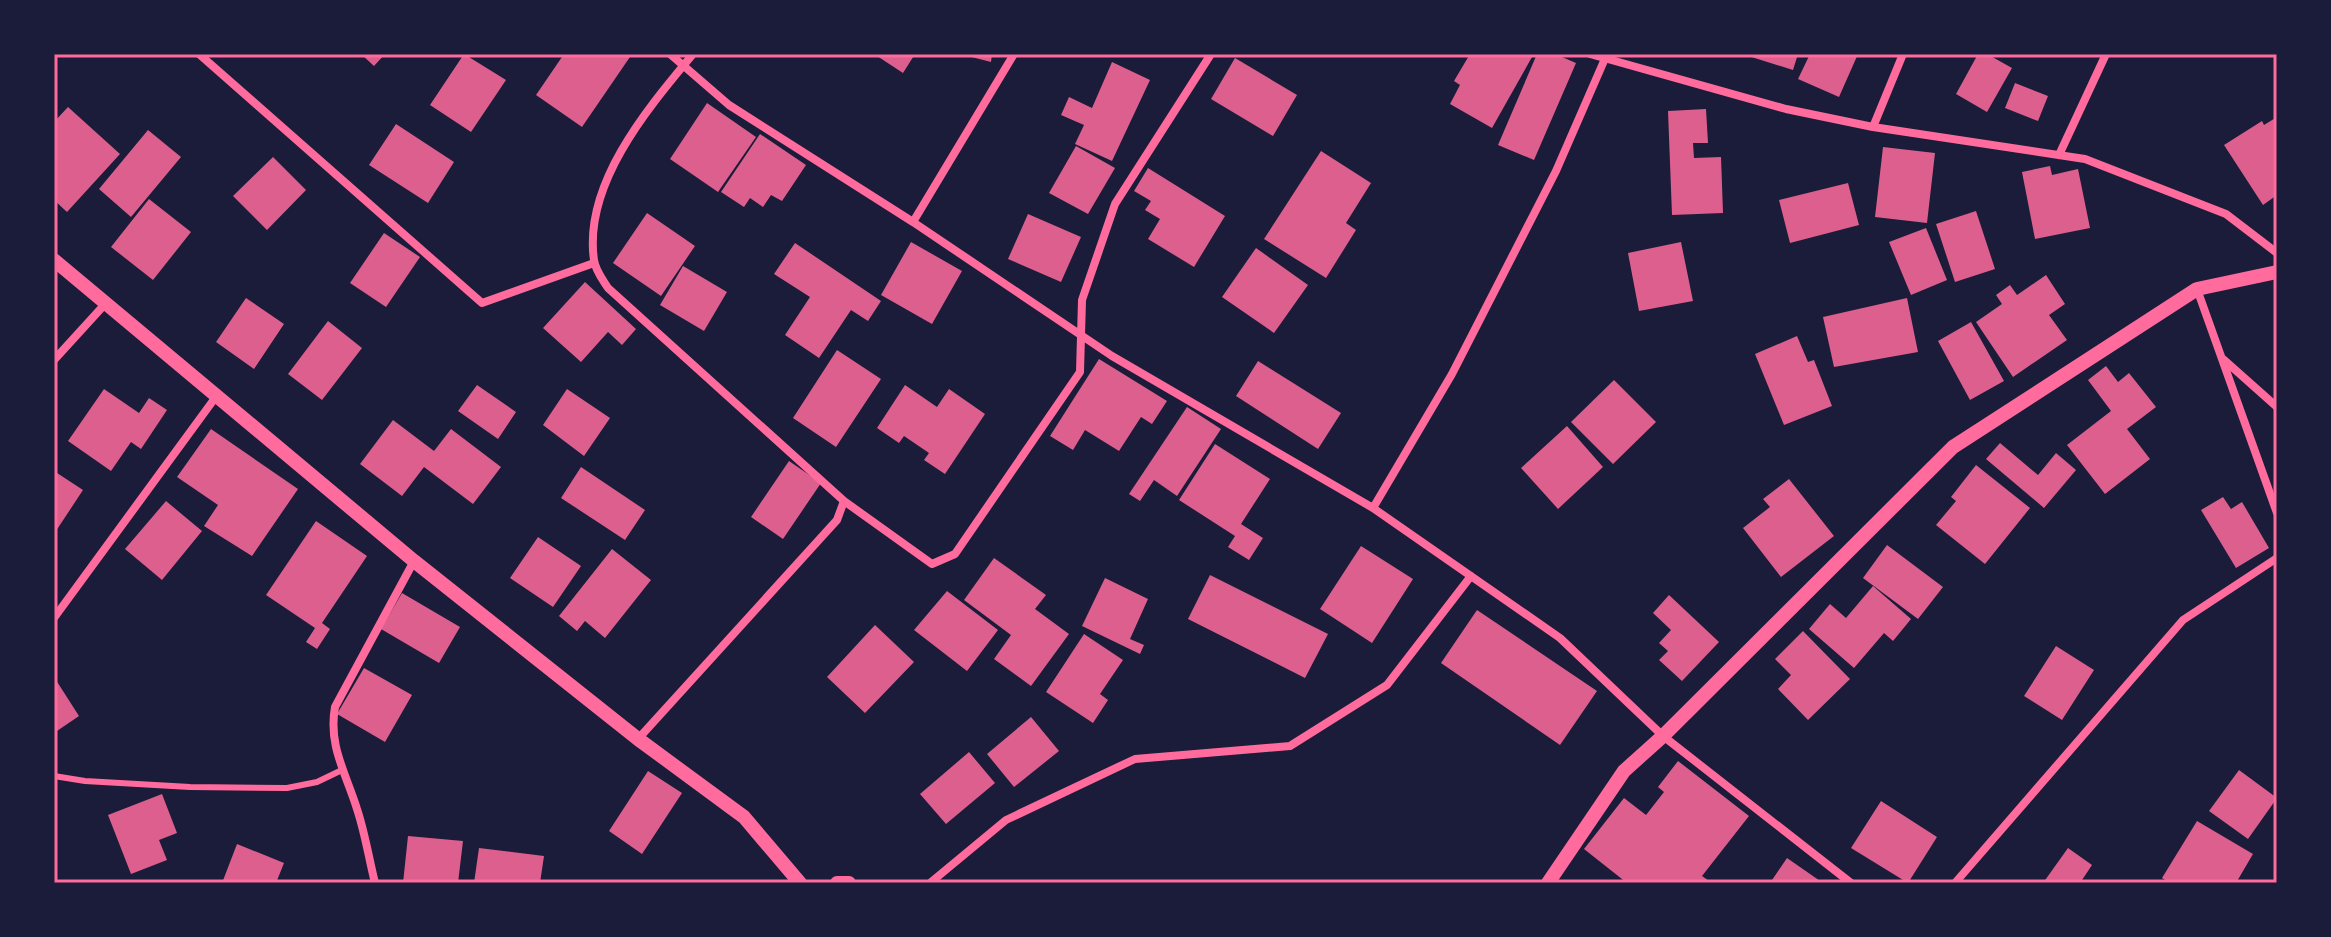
<svg xmlns="http://www.w3.org/2000/svg" width="2331" height="937" font-family="Roboto,sans-serif">
  <style>
    .building { fill: #dd5f8e }
    .lines { fill: none; stroke-linecap: round; stroke-linejoin: round }
    .service { stroke: #ff6b9d; stroke-width: 6 }
    .minor { stroke: #ff6b9d; stroke-width: 8 }
    .tertiary { stroke: #ff6b9d; stroke-width: 14 }
    .neatline { fill: none; stroke: #ff6b9d; stroke-width: 3 }
  </style>
  <rect width="100%" height="100%" fill="#1b1b3a"/>
  <path class="building" d="M361,54H385L374,66Z
    M464,54L506,80L471,132L430,105Z
    M564,54H632L582,127L536,95Z
    M874,54H915L903,73Z
    M960,54H992L991,62Z
    M1470,54H1526L1532,57L1492,128L1450,104L1460,85L1454,81Z
    M1537,54H1555L1576,63L1534,160L1498,145Z
    M1742,54H1798L1793,70Z
    M1810,54H1858L1839,97L1798,79Z
    M1978,54H1987L2012,68L1987,112L1956,94Z
    M1235,58L1297,95L1273,136L1211,99Z
    M1112,62L1150,80L1112,161L1075,144L1084,125L1061,115L1069,97L1092,108Z
    M2015,83L2048,96L2038,121L2005,108Z
    M707,103L756,137L718,192L670,159Z
    M68,107L120,154L67,212L54,200V122Z
    M1706,109L1708,143H1693L1694,158L1721,157L1723,213L1672,215L1668,111Z
    M2277,117V195L2263,205L2224,145L2262,121L2264,125Z
    M396,124L454,162L428,203L369,165Z
    M148,130L181,157L131,217L99,189Z
    M760,134L806,165L782,201L771,195L763,207L750,198L744,207L721,192Z
    M1076,146L1115,168L1088,214L1049,193Z
    M1883,147L1935,153L1927,223L1875,217Z
    M1321,151L1371,183L1346,223L1356,230L1326,278L1264,239Z
    M273,157L306,190L267,230L233,196Z
    M2050,166L2052,175L2078,169L2090,228L2035,239L2022,172Z
    M1148,168L1225,216L1194,267L1148,239L1160,219L1145,210L1151,201L1134,191Z
    M1848,183L1859,225L1790,243L1779,200Z
    M149,199L191,232L153,280L111,247Z
    M1976,211L1995,269L1955,282L1936,224Z
    M647,213L695,246L661,296L613,263Z
    M1028,214L1081,237L1061,282L1008,259Z
    M1926,228L1947,280L1911,295L1889,242Z
    M384,233L420,257L386,307L350,283Z
    M911,242L962,271L932,324L881,295Z
    M1681,242L1693,301L1639,311L1628,253Z
    M795,243L881,301L868,321L851,310L819,358L785,335L810,297L774,274Z
    M1256,248L1308,285L1274,333L1222,297Z
    M683,266L727,292L704,331L660,305Z
    M2046,275L2065,304L2049,315L2067,340L2013,377L1976,322L2002,304L1996,295L2010,285L2017,295Z
    M585,282L636,329L622,345L608,332L581,362L543,328Z
    M246,298L284,324L254,369L216,342Z
    M1907,298L1918,352L1834,367L1823,317Z
    M328,321L362,348L322,400L288,374Z
    M1971,322L2004,381L1970,400L1938,341Z
    M1797,336L1808,362L1814,360L1832,406L1784,425L1755,354Z
    M837,350L881,379L836,447L793,418Z
    M1099,359L1167,401L1152,424L1141,417L1119,451L1085,430L1073,450L1050,436Z
    M1258,361L1341,413L1318,449L1236,396Z
    M2106,366L2118,382L2129,373L2156,407L2127,429L2150,459L2105,494L2067,445L2111,411L2088,380Z
    M1614,380L1656,422L1613,464L1571,422Z
    M477,385L516,412L498,439L458,411Z
    M905,385L937,407L949,389L985,414L945,474L924,460L929,453L904,436L899,443L877,428Z
    M104,389L139,413L149,398L167,410L141,449L131,442L111,471L68,441Z
    M567,389L610,418L584,456L543,425Z
    M1187,407L1221,429L1177,496L1154,480L1140,501L1129,494Z
    M393,420L434,451L451,429L501,467L473,504L424,467L402,496L360,464Z
    M1567,426L1603,467L1558,509L1521,468Z
    M211,429L298,489L252,556L204,526L218,505L177,477Z
    M2000,443L2038,475L2056,453L2076,470L2044,508L1986,459Z
    M1215,444L1270,479L1241,524L1263,538L1249,560L1228,547L1235,536L1179,500Z
    M789,461L821,483L783,539L751,517Z
    M1976,465L2030,508L1985,564L1936,525L1956,501L1951,497Z
    M581,467L645,510L625,540L561,498Z
    M54,471L83,490L54,534Z
    M1789,479L1834,536L1781,577L1743,528L1770,507L1763,499Z
    M2223,497L2231,509L2242,502L2269,548L2236,568L2201,510Z
    M166,501L202,531L162,580L125,549Z
    M316,521L367,556L322,623L330,629L317,649L306,642L315,628L266,595Z
    M538,537L581,566L553,607L510,578Z
    M1887,545L1943,587L1918,619L1863,578Z
    M1361,546L1413,579L1372,643L1320,609Z
    M612,549L651,580L605,638L585,621L577,631L559,616Z
    M994,558L1046,595L1035,609L1069,634L1031,686L994,659L1011,635L964,600Z
    M1210,575L1328,634L1305,678L1188,619Z
    M1105,578L1148,599L1130,639L1144,645L1140,654L1082,626Z
    M1873,586L1911,619L1893,641L1884,633L1854,668L1809,629L1830,604L1846,618Z
    M947,591L998,630L967,671L914,630Z
    M402,593L460,627L439,663L381,629Z
    M1669,595L1719,642L1682,681L1659,660L1668,651L1659,643L1671,630L1653,613Z
    M1477,610L1597,691L1560,745L1441,663Z
    M875,625L914,662L865,713L827,677Z
    M1803,631L1850,679L1808,720L1778,689L1791,675L1775,659Z
    M1084,634L1123,660L1100,694L1108,700L1093,723L1046,692Z
    M2056,646L2094,670L2062,720L2024,696Z
    M364,668L412,695L385,742L337,714Z
    M54,677L79,716L54,733Z
    M1031,717L1059,751L1014,787L987,754Z
    M969,752L995,783L946,824L920,794Z
    M1678,761L1749,816L1702,876L1712,883H1627L1584,849L1624,798L1646,815L1664,792L1658,787Z
    M2239,770L2277,798L2248,839L2209,811Z
    M648,771L682,793L642,854L609,831Z
    M162,794L177,833L159,840L167,860L131,874L108,815Z
    M1881,801L1937,837L1908,883L1851,848Z
    M2197,821L2253,854L2236,883H2170L2162,878Z
    M408,836L463,841L458,883H403Z
    M237,844L284,863L276,883H222Z
    M479,848L544,856L540,883H474Z
    M2068,848L2092,865L2080,883H2043Z
    M1787,858L1823,883H1770Z"/>
  <g class="lines">
    <path class="service" d="M54,776L85,781L190,787L287,788L317,782L342,770"/>
    <path class="minor" d="M199,54L482,303L594,263
      M670,54L729,105L913,222L1112,356L1373,508L1560,638L1663,736L1851,883
      M1590,54L1786,109L1873,127L2085,159L2226,214L2277,253
      M1873,127L1903,54
      M2059,155L2106,54
      M913,222L1014,54
      M2197,289L2277,513
      M2223,359L2277,407
      M54,360L106,303
      M844,501L932,564L955,554L1080,372L1082,300L1115,204L1211,54
      M1373,508L1452,374L1556,171L1607,54
      M54,618L215,398
      M638,739L837,520L844,501L608,288C603,280 595,270 594,260C583,184 648,108 693,54
      M375,883C369,859 365,833 357,809C346,773 328,746 335,707L414,561
      M930,883L1006,820L1135,759L1290,746L1387,685L1471,576
      M1955,883L2183,620L2277,558"/>
    <path class="tertiary" d="M54,260L414,561L638,739L744,817L800,883
      M837,883H849
      M1548,883L1624,771L1663,736L1953,447L2197,289L2277,272"/>
  </g>
  <rect width="2331" height="937" fill="none" stroke="#1b1b3a" stroke-width="112"/>
  <rect x="56" y="56" width="2219" height="825" class="neatline"/>
</svg>
